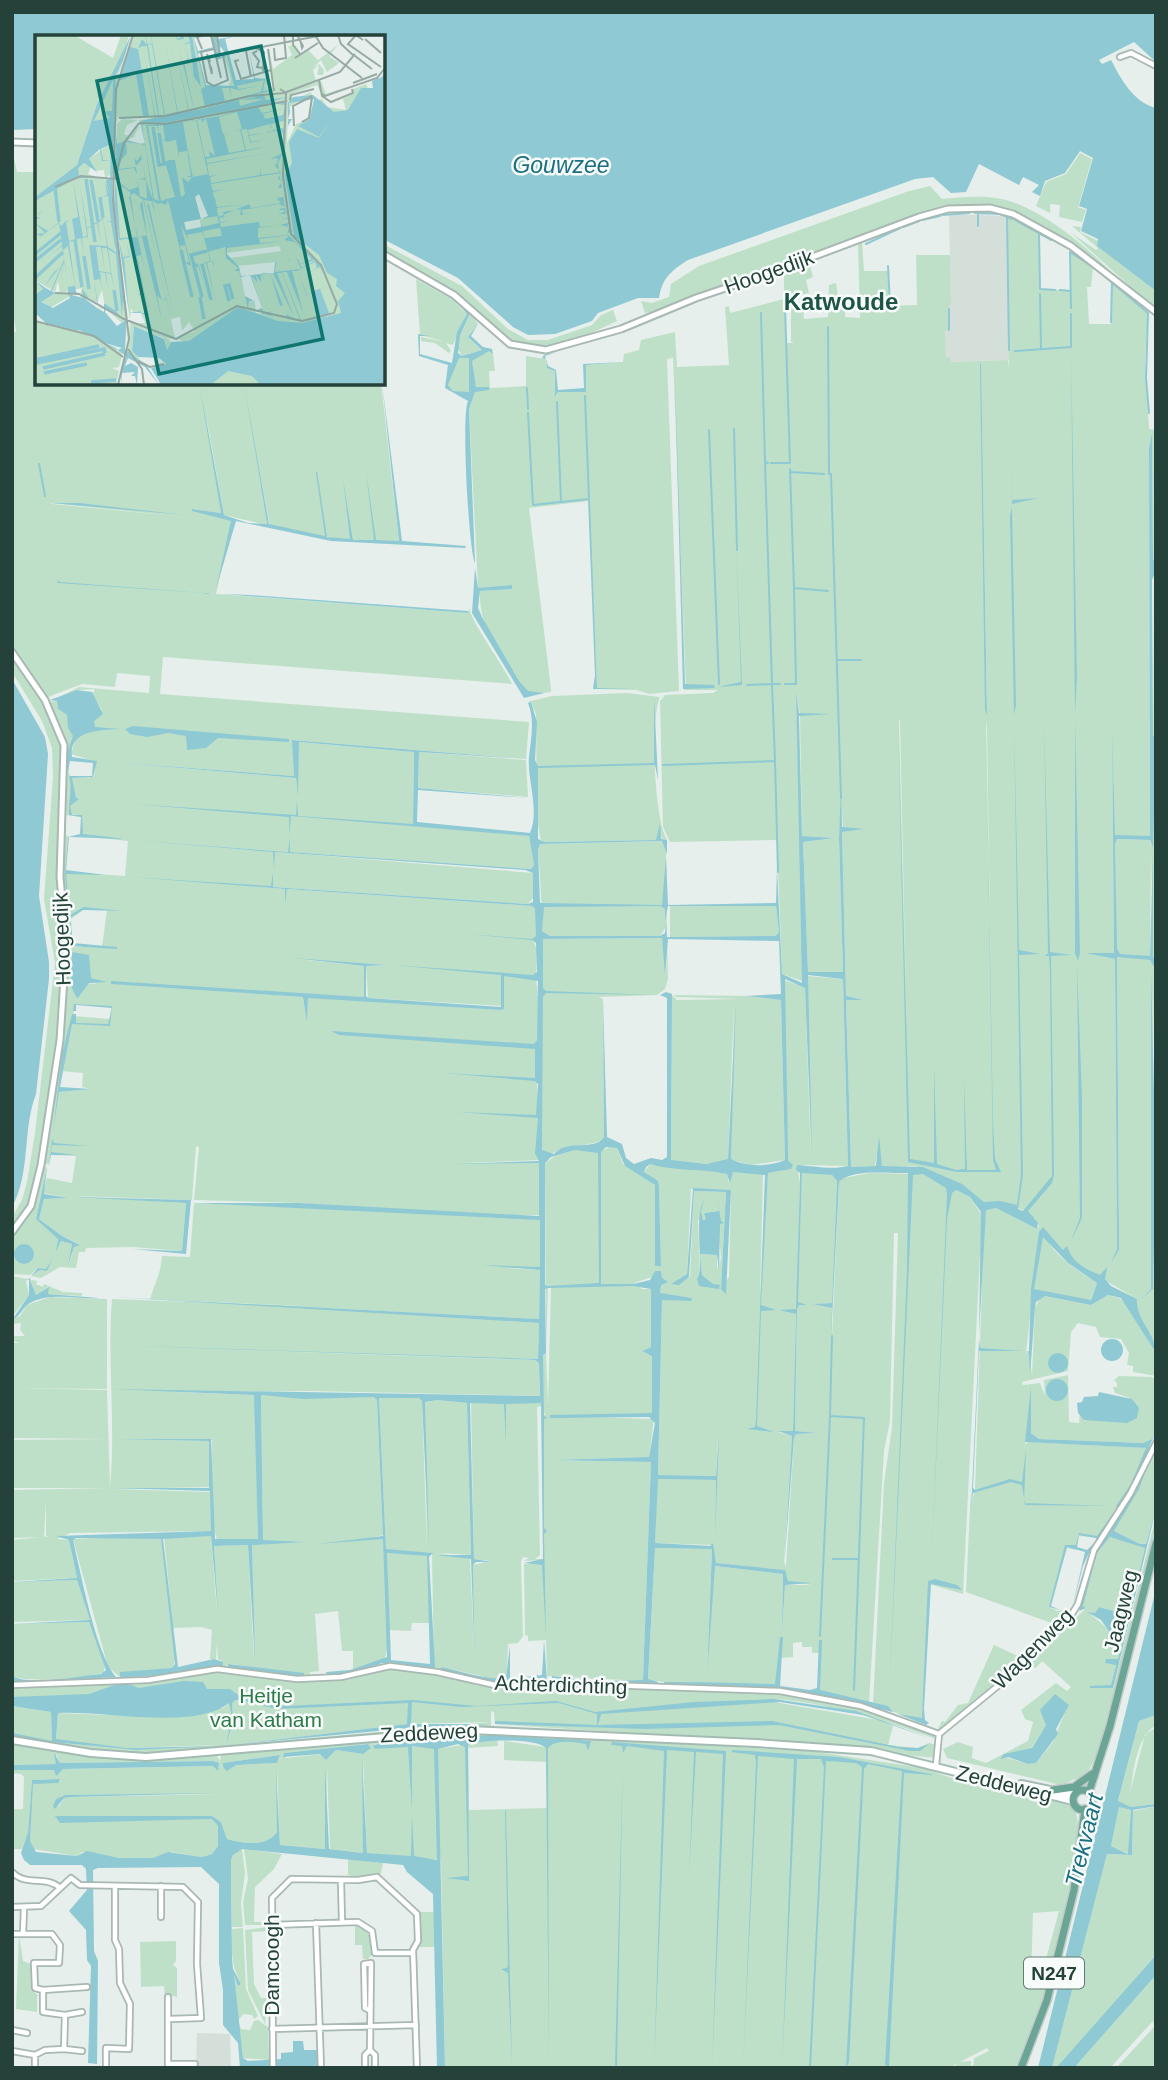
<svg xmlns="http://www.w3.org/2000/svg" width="1168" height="2080" font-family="Arial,sans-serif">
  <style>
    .built { fill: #d4dfda }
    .green { fill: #bfe0c8; fill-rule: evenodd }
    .water { fill: #8ec9d4; fill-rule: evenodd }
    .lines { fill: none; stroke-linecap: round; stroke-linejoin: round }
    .stream { stroke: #8ec9d4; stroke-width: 2 }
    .minor-casing { stroke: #a8b8b2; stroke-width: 8 }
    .tertiary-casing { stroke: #a8b8b2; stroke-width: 9 }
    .secondary-casing { stroke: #a4bbb3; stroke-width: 10 }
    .primary-casing { stroke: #c2cac8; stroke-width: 10 }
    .minor { stroke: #fff; stroke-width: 4.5 }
    .tertiary { stroke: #fff; stroke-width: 5 }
    .secondary { stroke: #fff; stroke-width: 6 }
    .primary { stroke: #6aa596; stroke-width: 7 }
    .labels { text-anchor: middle; stroke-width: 5; stroke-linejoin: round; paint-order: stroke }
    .shield { fill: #f7fbf9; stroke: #637a73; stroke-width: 2 }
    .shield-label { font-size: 19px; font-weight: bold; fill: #24423a }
    .street-label { font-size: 21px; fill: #24423a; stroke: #f7fbf9 }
    .park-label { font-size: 21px; fill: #2d7a4b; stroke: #f7fbf9 }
    .water-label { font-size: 23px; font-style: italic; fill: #1c6f80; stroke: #f7fbf9 }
    .quarter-label { font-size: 24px; font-weight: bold; fill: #1f5548; stroke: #f7fbf9 }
    .inset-river { fill: none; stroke: #8ec9d4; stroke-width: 3.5 }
    .inset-road { fill: none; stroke: #98aaa4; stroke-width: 2 }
    .view { fill: #0f766e; fill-opacity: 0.15; stroke: #0f766e; stroke-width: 3.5 }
    .inset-edge { fill: none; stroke: #24423a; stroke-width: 3.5 }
  </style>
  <rect width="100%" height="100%" fill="#e6efeb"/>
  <path class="built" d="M949,214L1007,216L1009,360L950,362L946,357L945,330L949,329V304H951Z
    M197,2033L230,2034L231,2068H196Z"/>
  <path class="green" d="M34,147L37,383H381L399,542L353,540L346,497L351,541L270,526L252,431L267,525L224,515L206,415L221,513L193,509L232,521L216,594L468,613L469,608C473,625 502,663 512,684L163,657L160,694L529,722L526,759L293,740L294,776L100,761L296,778L297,787L299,742L414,752L413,824L529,836L534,865L531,869L289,852V847L288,852L145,841L533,873L534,897L528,904L273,887V875L272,887L161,879L286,889L285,896L287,889L532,906L536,911V937L533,941L537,949L536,977L539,1008L536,1050L539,1160L463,1163H540L541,1215H522L517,1218L541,1220L540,1267L507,1268L540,1270L539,1319L305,1307L539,1323L538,1359L206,1349L535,1360L539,1363L540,1396L309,1391L178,1392L255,1395L258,1539L217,1540L211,1517V1531L70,1533L57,1539L69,1540L77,1578L12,1581V1540L51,1536H46V1500L44,1537L12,1538V1490L107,1488H12V1440L108,1439L12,1438V1343H20L12,1341V1336H25L20,1330L21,1323L12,1324V1320L20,1316L27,1305L50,1297L107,1299V1389L16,1388L107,1390L110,1487C116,1424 107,1361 112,1299L301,1306L150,1299C155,1283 161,1273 162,1256L190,1257L194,1203L490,1216L299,1203L194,1200L199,1147L196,1146L192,1200L74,1196L186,1203L182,1251L132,1247L86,1248L85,1252H79L76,1268L60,1267L41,1278L31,1276L40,1270L47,1271L61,1241L72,1244L69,1265L74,1247L79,1244L62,1236L39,1219L44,1199L69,1198L43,1193L47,1178L72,1183L76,1156L51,1155L49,1165L43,1162C53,1098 66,1034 69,969C70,924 61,879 63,834L68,836L66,872L125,876L128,841L81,836L82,817L64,815L65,741L48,703L79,687L149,693L150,676L117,673L115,687L82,684L48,697L12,647V332H16L12,304V148L17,172H33ZM51,503L184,517L52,504ZM95,689L92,695L102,710L94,721L93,731L76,738L71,754L96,762L94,777L72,778L69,774L68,750L74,735L67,715L58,709L57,701L52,702L77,690ZM83,910H107L102,947H73L71,919ZM72,953L85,980L97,984L84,983L76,999ZM298,959L387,965L366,966L368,998L503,1006L500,1010L308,997L307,1023L303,997L111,983L364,997V966ZM75,1004L111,1007L110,1019L73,1016ZM61,1071L83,1073L82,1087L90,1089L59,1092L52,1137ZM114,1439L212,1440L211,1492L113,1489L210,1487L209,1441Z
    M1080,153L1092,159L1078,207L1086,210L1082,222L1059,217L1060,205L1050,204V213L1036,206L1046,182L1066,174Z
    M930,186L942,199C962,197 982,195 1001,199C1040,206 1099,255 1122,285L1084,252L1013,213C992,204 968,205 945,208L662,310L645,313L641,301L652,303L669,297L671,284L699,266L909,191Z
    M1007,216L1039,233L1040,289L1070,290V252L1093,267L1091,287H1087L1089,324H1111L1112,281L1148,313L1145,362L1149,429L1156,430V567L1153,557L1152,434L1149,448L1150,837L1115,836L1112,719L1114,953H1085L1115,959L1117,1249L1110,1265L1119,1250V1242L1117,956L1151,960L1153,966V960L1156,961V1172L1153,992L1151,1289L1143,1298L1153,1289L1156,1174V1346L1137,1309V1299L1074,1262L1043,1228C1047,1252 1077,1270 1097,1283L1090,1301L1033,1289L1026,1353H1029L1032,1375L1035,1308L1040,1298L1045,1296L1091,1305L1108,1295L1124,1300L1156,1353V1376L1133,1372V1366L1127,1365L1129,1353L1121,1339L1100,1337L1096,1327L1078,1323L1071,1332L1068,1371L1022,1382L1023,1385L1040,1383L1045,1396L1044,1380L1068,1375L1069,1422L1079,1423L1080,1413L1085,1421L1130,1398L1115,1393L1113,1387H1117V1383L1114,1380L1119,1376L1152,1377L1156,1380V1432L1152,1439L1143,1443L1039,1439L1031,1433V1386L1025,1445L1028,1442L1146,1448L1150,1447L1156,1436V1441L1100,1538L1079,1536L1076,1550L1067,1548L1049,1607L1058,1611L1067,1608L1070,1614L1047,1638L1057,1625L966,1592L971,1488V1507L975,1490L983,1255H980L963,1594L929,1584L923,1723L873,1704L884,1483L892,1427L898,1233H894L890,1421L884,1451L869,1703L819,1692L820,1653H812V1647H802V1642L793,1643V1657L781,1658L778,1686L681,1684L648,1680L655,1548L712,1549L707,1677L714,1566L783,1574L782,1634L785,1585H811L788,1581L783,1570L716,1563L712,1545L655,1543L657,1479L716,1480L715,1539L718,1436L716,1476L658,1475L662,1299L691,1301V1298L660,1294L661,1274L634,1283L642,1289H651L652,1294L651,1347L642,1351L652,1355V1413L550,1416L654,1419L649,1457L551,1460L651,1462L643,1681L547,1676L546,1640L528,1641V1636L525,1635L524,1564H543L542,1560L524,1561L529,1558L523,1557L521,1561L523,1636L518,1643L508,1644L507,1678L494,1679L442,1667L440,1670L434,1669L432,1553L386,1550L379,1398H419L422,1401L427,1547L425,1402L437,1400L467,1403L471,1555L438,1553L470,1559L475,1668L473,1565L491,1561L474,1559L471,1401L541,1403V1406L537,1407L540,1555L535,1559H544L542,1418H546L543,1408V1355L546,1353L548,1406L551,1288H548L546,1351L545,1163L555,1156L575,1150L601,1151L612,1146L617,1148L623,1164L655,1185L661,1266L659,1187L644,1172L650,1164L722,1172L727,1174L729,1183L733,1172L763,1173L760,1300L768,1173L791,1169L792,1164L788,1160L783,980L805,987L811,1161L807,976L843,979L848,1166L797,1165L800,1183L799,1262L802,1172L832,1175L837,1181L832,1303L812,1304L832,1308V1337L839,1182L844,1178L869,1173L923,1174L970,1197L985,1220L986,1209L996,1208L1037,1229L1039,1226L1027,1211L1002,1203L984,1202L916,1166L882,1167L879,1145L875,1166L851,1167L846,1000H863L846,997L842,832L865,829L843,828L841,798L839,839L843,972H808L803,842L835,838L802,836L800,715L796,690L805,982L782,974L777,840L670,842L663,827L660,701L665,695L713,693L718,690H683L686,689L673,358L667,359L679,691L649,694L637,690L597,689L589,501L529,508L551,689V692L525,696C506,664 478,629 480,591L512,589L478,588L469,408L475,392L489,387H477L473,382L472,360L489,350L493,354L495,371H489L490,388L526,386V356L546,359L547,367L555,371L556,397L558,392H586V365L623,362L624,354L639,350L641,340L675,332L677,367L729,365L725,307L729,306L730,313L784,299V271L809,262L813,277L806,280L809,293L785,299L786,343H795L791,342V306H803L804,319L828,317L829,285L836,283L838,295L845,297V317L860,318L858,243L862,242L864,271H888L889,306L917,305L916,255H950L951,304L949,305V330H945L946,357H950L951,362L1008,360L1009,369ZM981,365L987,711L986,715ZM899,720L900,721L907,1045ZM986,720L987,728L991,999ZM691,1189L731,1190L729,1277L721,1288L726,1192L694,1191L690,1277L672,1284L687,1274ZM717,1211L721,1259L717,1269V1255L700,1254L702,1275L713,1284L697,1279C702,1271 698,1233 698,1220L707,1219L704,1213ZM797,1310L795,1431L819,1433L796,1434L794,1438L786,1567L784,1562L792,1436L778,1432L793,1431L796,1314L785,1311Z
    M1072,226L1081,227L1080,232L1098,241V246L1156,291V310L1070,232L1096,250L1098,248Z
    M383,244L462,286L508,329L528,340H548L592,325L601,315L613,310L617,321L574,341L543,349L509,342L465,302L383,254Z
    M416,279L453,300L467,314L453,345L446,343L451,351L449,353L435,343L421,341V337L446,342L420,335Z
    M470,313L478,324L468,337L482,350L462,356L456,346Z
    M458,358H469V393L453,391L448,385Z
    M1154,570H1156V738L1153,736Z
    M12,656L29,677L61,739L59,844L65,960L55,1063L36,1182L27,1210L12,1229V1217L22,1200L27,1182L35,1133L55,963L44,899L53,777L52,748L42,721L12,672Z
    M627,693L660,697C650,719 654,818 667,840L662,839L661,835L657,840L541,842L537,818L536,714L531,702H527L552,696Z
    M1156,741V958L1153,956L1151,852L1150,957L1120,954L1116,949L1115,844L1117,839L1150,840L1151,847Z
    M419,752L526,760L528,797L418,788Z
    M666,841L667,937L666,927L660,936H550L542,931C542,904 540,877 538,849L540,844Z
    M670,906H776L779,933L775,936L670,937Z
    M662,938L666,975L667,939L668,979L665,989L657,995L599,997L603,999L604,1137C597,1148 567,1142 550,1155L542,1150V939Z
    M672,995L677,1000L740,999L676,997L674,995L746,996L781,1000L785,1160L751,1165L731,1160L734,1003L728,1160L706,1164L671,1161Z
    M47,1167L36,1219L58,1238L55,1255L46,1269L38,1268L30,1275L12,1274V1234L32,1208L42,1168Z
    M12,1276L37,1281L36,1284L43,1287L44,1284L63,1292L82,1293V1296L48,1294V1287L36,1295L30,1278L26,1281L29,1295L12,1317Z
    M261,1395L302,1396L304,1399L306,1396L375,1397L377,1400L383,1535L361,1540L383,1539C385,1559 393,1648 384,1659L353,1669V1651H342L338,1611L315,1614L319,1671L310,1672V1676L231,1664L223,1667V1662L218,1659L217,1643L216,1659H210L212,1630L201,1627L173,1628L164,1537L211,1536L217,1613L214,1546L248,1545L254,1662L252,1544L305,1542L263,1541Z
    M1156,1452V1509L1146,1544H1140L1114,1531Z
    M1156,1516V1530C1143,1580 1112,1748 1082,1780L1075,1779L1061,1785L947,1758L943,1749L958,1742L973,1747L972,1758L986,1763L1028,1741L1033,1722L1025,1719L1021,1710L1056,1683L1067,1691L1071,1687L1042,1661L1036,1668L1028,1666L1086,1608L1082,1607L1097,1553L1110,1537L1146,1547L1128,1620H1116L1118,1612L1100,1607L1095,1614L1088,1612L1108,1629L1117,1622L1127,1624L1118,1659L1107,1660L1106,1663L1116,1664L1111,1686H1090L1113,1688ZM1068,1705L1053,1742L1036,1763L1028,1764L1002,1756L1030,1750L1046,1725L1044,1714Z
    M121,1537L161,1539L175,1659L173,1668L120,1673V1677L108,1667L73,1539Z
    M387,1552L427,1556L431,1623H412L411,1631L389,1630Z
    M77,1580L90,1620L12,1622V1582Z
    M89,1622L105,1665L104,1672C89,1679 26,1683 12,1676V1624Z
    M1038,1638L1045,1640L1009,1675L942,1731L938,1729L942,1721L945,1722L958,1705L968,1703L994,1645L1020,1657Z
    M391,1667L506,1687L543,1684L783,1692L870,1710L933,1734L936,1739C882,1719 832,1704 775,1699L774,1702L884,1721L893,1726L888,1745L917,1748L929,1743L936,1745L935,1757C929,1759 864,1749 851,1748C733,1736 613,1733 495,1724L494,1712L491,1711V1727L410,1730L168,1754L74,1748L12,1738V1706L51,1712L52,1742L136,1750L220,1745L128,1748L56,1740L58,1713L158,1717L223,1708L229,1703L12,1702V1688L123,1682L212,1672L290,1680L342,1679ZM409,1703L411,1724L490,1722L231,1745L408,1724Z
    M1156,1715V1725C1136,1738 1134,1770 1130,1792L1145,1735L1156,1727V1804L1131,1807L1118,1802L1139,1721Z
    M483,1732L489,1735L375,1744V1749L418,1745L438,1749L497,1739L498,1746L468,1748L469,1810L547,1808L546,1762L504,1760V1741L546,1747L555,1743L556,1738L497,1736L507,1732L817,1752L923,1768L952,1778L1072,1803C1098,1846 1037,2018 1018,2068H973L974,2058L989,2051L987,2048L960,2062L971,2061V2068H953L957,2064L947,2068H445L441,1860L367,1853L363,1758V1853L330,1849L327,1767L326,1849L280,1845L277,1769V1832C266,1848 242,1843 227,1839L221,1822L212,1816L55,1819L82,1821L212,1819L218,1826V1846L212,1854L202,1857L172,1852L153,1858H119L82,1852L77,1856L33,1849L30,1841L32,1784L55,1779L32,1780L28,1832L22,1849H12V1809H23L24,1777L21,1774L12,1773V1770H55L56,1775L63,1769L213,1766L219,1768L218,1763L213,1761L60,1763L56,1754V1764L12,1765V1742L135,1759L216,1755L220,1761L221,1755L228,1754L411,1735ZM368,1744L370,1748L363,1754L336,1750L326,1760L322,1754L286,1758L284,1753ZM280,1755L277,1763L236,1765L228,1770L223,1767V1763ZM219,1794L72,1797L64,1798L58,1807L56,1799L65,1795ZM1059,1911L1040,1981L1031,1980L1033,1913Z
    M1156,1806V1856H1134H1156V1955L1058,2066L1052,2068L1107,1854L1132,1855L1133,1811Z
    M1119,1807L1131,1810L1129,1854L1111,1846Z
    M242,1849L245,1873L241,1903L243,1927H232L231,1860L235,1852Z
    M244,1849L282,1854L274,1869L255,1887L254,1922H269V1925H245L243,1902L248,1879Z
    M348,1859L383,1863L381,1874L358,1877L348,1875Z
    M419,1912H435V1947H418L421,1941Z
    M355,1926C373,1927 368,1941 372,1954L368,1959H363L362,1945H355Z
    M268,1927V1931L252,1932L254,1984L261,1998H267L265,2024L248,1990L245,1930Z
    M243,1928L246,1989L258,2016L254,2019L252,2015L243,2014L238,2021L241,2029L250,2030L254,2021L258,2020L268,2027L269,2060L243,2058C241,2030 232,2003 234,1975L238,1986L241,1984C230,1961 232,1954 232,1929Z
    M19,1935L23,1961L31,1964V1990L39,1996H37V2012L16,2009Z
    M176,1941V1961L173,1965L177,1968V1997L166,1994L165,1997L164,1986L141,1987L140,1942Z
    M1156,1975V2068L1118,2066L1154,2027L1153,2021L1110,2068H1074Z"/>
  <path class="water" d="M12,12H1156V62L1134,42L1099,60L1102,64L1111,60C1121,79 1133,102 1156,108V291L1097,246L1098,239L1081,231L1087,209L1079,206L1093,158L1080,151L1065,173L1045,181L1040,196L1032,192L1039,185L1023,177L1019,185L979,164L966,192L951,193L933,177L915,179L688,260C672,270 662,278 659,298H638L598,313L592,321L555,334L528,335L513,327L458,278L383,239V37H37V129L12,130Z
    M454,298L470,313L460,336L458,353L462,356L482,350L468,337L478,324L471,336L483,347L492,349L493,354L489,351L472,361L476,387H489V390L475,392L469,409L475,563C469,552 461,416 468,401L445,388L448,365L419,356L418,334L429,336H420V354L452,363L457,332L467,314ZM459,358H469V392L453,391L448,385Z
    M557,352L545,356L548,366L556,370L558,390L584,388L583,364L624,362L586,365V392H558L555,397V371L547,368L546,359L542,358L544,355Z
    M1071,352L1077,677L1075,714Z
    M1008,360L1012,500L1039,498L1012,504Z
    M980,364H981L987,715L985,710Z
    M675,380L685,684L714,685L715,688L683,689Z
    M199,383L224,515L248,523L267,524L244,383L269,524L325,536L316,473L317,471L327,537L350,539L343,479L353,540H374L366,471L376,540L399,541L382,383L402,541L466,546L465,548L331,541L236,521L216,589L231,521L192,511V509L221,513Z
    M1152,433L1153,557L1156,570L1152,580L1153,736L1156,738L1153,848L1150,840L1117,839L1115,844L1117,949L1120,954L1150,956L1153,852V956L1156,961L1153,966L1150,960L1117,957L1119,1242V1250L1110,1265L1117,1249L1115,959L1085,953H1114L1112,718L1115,835L1150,836L1149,448Z
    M588,499L590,501L597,688L634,689H593L595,675Z
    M51,503H79L185,515Z
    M1012,507L1016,705L1014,715L1010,516Z
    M736,540L742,685L718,687L741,682Z
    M475,568L478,588L512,585V589L480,591L478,608L482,617L519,681L528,691L544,693L524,698L472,613Z
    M57,580L60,582L217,594L58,583Z
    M222,594L250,595L468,611V613Z
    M12,679L45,737L48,754L39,896L49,962V979L36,1094C22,1130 31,1173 12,1207Z
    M77,690L92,692L103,714L94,721L95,727L121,729C101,730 68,730 72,757L97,761L93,777L72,778L76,798L79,799L70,806L72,815H82L83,834L127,839L69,837L66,870L106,875L66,874L70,915L84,907L122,911L83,910L70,918L73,943L117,947V949L70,946L65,874L68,837L80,834L81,817L69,815C68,800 73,791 69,776H92L93,763L70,761L68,771V750L73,736L68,728L67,715L58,709L57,701L50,700Z
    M796,690L799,713L832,714L799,716L802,836L835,838L803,842L808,972H843L839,838L841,784L842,827L865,829L842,832L846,996L863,1000H846L851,1167L876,1166L879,1136L882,1166L923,1167L962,1184L984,1202L1000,1201L1017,1205L1021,1175L1014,720L1019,950L1040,954L1019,955L1023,1175L1018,1209L1023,1211L1052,1176L1050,971L1049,956H1045L1048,953L1044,718L1050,952L1072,955L1051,956L1054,1175L1052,1183L1028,1211L1038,1223L1037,1229L996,1208L986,1210L979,1335L981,1212L970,1197L956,1190L952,1193L947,1219L931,1576L947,1195L946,1188L923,1174L913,1175L889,1701L907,1270L908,1173C888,1174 854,1168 839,1182L831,1339L832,1308L812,1304L832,1303L837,1181L832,1175L802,1173L798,1302L807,1305H799L797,1309L795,1431L819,1433L796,1434L794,1438L784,1568L792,1436L778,1431H793L796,1314L779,1310L796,1309L800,1183V1173L796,1170L797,1165C812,1166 833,1170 848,1166L843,979L808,975L812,1160L805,988L785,979L788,1151V1160L793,1165L791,1169L768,1173L761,1305L776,1310L761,1311L757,1426L774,1432L747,1429L755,1427L756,1420L765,1175L733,1172L730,1183L727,1174C702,1168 675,1172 650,1164L646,1167L644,1172L658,1181L659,1187L661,1266H655V1185L625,1166L617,1148L606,1147L601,1152V1284H633L650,1280L655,1271H661L662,1278L668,1282L661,1285L660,1293L692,1298L691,1301L662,1300L658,1475L716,1476L719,1436L715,1540L716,1480L658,1479L655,1543L710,1546L713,1543L716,1563L785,1570L788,1581L812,1583L785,1585L782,1634L783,1574L715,1566L707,1677L712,1549L655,1548L648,1679L658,1682V1685L552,1680V1676L594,1681L643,1680L651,1462L550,1460L649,1457L655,1423L649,1417L550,1418V1415L652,1413V1356L642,1351L651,1347V1289L633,1286L548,1288L545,1289L546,1353L543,1355L544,1415L547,1418L544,1419V1528L547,1531L544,1534L546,1636L542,1565L524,1563L543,1559L541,1403L506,1404V1444L504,1404L470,1403L474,1559L492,1562H476L473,1565L475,1668L471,1559L436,1555H471L467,1403L437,1400L425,1402L429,1548L422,1401L419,1398H379L386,1549L433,1553L429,1557L435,1666L434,1669L382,1663L350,1675L328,1676L326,1672L350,1670L387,1657L383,1539L317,1544L383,1536L377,1400L374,1397L304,1399L261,1395L263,1540L306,1542L252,1545L255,1662L248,1545L214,1546L218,1613L211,1536L163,1539L178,1667L214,1659L223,1662V1667C188,1668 157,1678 120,1677V1672L172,1668L175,1664L161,1539L76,1538L73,1540C81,1574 96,1654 116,1677L12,1683V1676C29,1686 80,1676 101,1674L106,1670L89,1622L12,1624L90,1620L77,1580L12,1582L77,1578L69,1540L56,1536L211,1531L210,1491L112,1488H209V1441L114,1439H211L215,1539H258L254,1395L110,1389L540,1396L539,1363L535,1360L110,1345L538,1359L539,1323L113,1297L539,1319L540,1270L482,1265L540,1267V1220L194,1203H299L539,1216V1163L452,1164L539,1161L535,1153L538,1118L458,1112L536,1115L538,1084L535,1081L443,1073L535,1078V1049L339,1035L331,1031L534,1044L537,1040L538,981L504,976V1009L500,1010L308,998L307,1023L303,997L111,984V981L364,997V966L293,958L387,965L366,966V996L368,998L501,1007V975L392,965L533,975L537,972L536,943L532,940L467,934L532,939L536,936L535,909L532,906L287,889L285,904V889L130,877L271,886L273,872V887L528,904L533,902V873L525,870L275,852L274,869L273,852L132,840L288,852L290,838V852L531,869L534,865L529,836L291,816L289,835V817L133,804L296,815L297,799L298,816L413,824L414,752L299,742L298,796L296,778L100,761L294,776L292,740L526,759L419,752L418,788L529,798L418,790L417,822L530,833C540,810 527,780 529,757C531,738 535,720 528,703L531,702L537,722L535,760L538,766L654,763V696L658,780L655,765L538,768V839L544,842L656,840L660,823L661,839L667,840V854L662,841L540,844L538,849L540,903L662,905L666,857L668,905L776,903L777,868L782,974L802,983ZM661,906L665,909V920L668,906H776L779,933L775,936L667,937L666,924L665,933L660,936H550L542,931L544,907ZM662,938L665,975L668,939L779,941L781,994L746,996L781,1000L785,1160C770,1167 745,1167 731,1159L736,1001L728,1159L706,1164L671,1160L672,994L666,992L660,995L667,998V1157L662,1160L651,1158L634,1164L626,1158L622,1144L607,1137L603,1000L604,1137C594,1152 569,1138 554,1154L542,1150L543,997L546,993L656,995L546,991L543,988V939ZM575,1150L598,1153L599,1283L548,1286L545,1285V1163L551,1157ZM387,1553L427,1556L430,1664L391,1660Z
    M1075,718L1080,953L1078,961L1075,953Z
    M986,719L993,1123L995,1159L1001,1172H957L908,1162L898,720L910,1159L934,1163V1066L937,1164L956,1170L965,1169L964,1075L967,1170H996L993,1160Z
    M133,726L289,739V742L218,738L206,748L187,750L186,736L168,733L147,737L130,734L125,729Z
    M72,952L89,955L91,978L107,982L89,983L77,999L71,986Z
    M1077,964L1082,1098V1218L1070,1243L1080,1218Z
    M1151,971L1156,1172L1153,1289L1142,1299L1151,1289Z
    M74,1004L112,1006L110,1026L72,1024L60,1087L91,1089L59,1092L52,1139L54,1143L89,1146L52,1145L51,1152L76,1155H51L49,1165L62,1054L72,1014H76V1023L108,1024L112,1008L76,1005V1011H73Z
    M47,1167L44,1194L69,1198L44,1199L39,1219L62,1236L80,1245L74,1247L68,1266L72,1244L61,1241L47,1271L40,1270L31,1276L38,1268L46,1269L55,1255L58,1239L36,1219Z
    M693,1188L731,1190L726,1294L721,1289L726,1192L694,1191L689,1277L679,1285L671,1284L687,1274Z
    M73,1197L191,1200L186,1254L132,1249L182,1251L186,1203Z
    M717,1197L721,1221L724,1223L720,1224L719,1270L717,1255L700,1254L702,1275L713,1284L720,1285L719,1289L699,1286L697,1279C705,1266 693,1222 704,1199L701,1212L703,1220L706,1219L704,1213L719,1211Z
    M1043,1227L1063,1250L1067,1246C1072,1262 1083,1268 1100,1275L1107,1267L1105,1279L1111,1286L1137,1299C1135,1318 1156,1334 1156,1353L1121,1298L1108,1295L1091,1305L1045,1296L1036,1302L1035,1308L1030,1375L1029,1353L1026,1352L1029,1351L1031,1289L1039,1232ZM1043,1237L1068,1263L1097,1283L1091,1300L1034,1289Z
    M14 1254a10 10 0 1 1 20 0a10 10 0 1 1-20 0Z
    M29,1277L36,1295L49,1287L48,1294L99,1298C78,1300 53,1292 32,1302C22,1306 22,1316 12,1320L29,1295Z
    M1101 1350a11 11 0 1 1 22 0a11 11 0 1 1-22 0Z
    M979,1339L980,1348L1022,1351H979L973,1488L975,1490L1010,1479L1022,1482L1026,1449L1024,1503L1111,1506L1025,1505L1022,1485L1011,1482L973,1493L971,1512Z
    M1048 1363a10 10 0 1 1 20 0a10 10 0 1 1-20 0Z
    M1046 1390a11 11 0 1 1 22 0a11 11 0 1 1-22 0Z
    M1031,1385V1433L1039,1439L1143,1443L1152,1439L1156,1432L1129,1492L1118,1508L1116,1506L1131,1484L1146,1448L1025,1442Z
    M1099,1392L1132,1399L1139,1408L1137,1418L1127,1423L1084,1420L1078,1413L1077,1403L1082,1402L1084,1397L1098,1396Z
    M1150,1459L1139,1489L1114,1531L1140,1544H1146L1156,1509L1113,1688H1090V1686L1111,1685L1116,1665L1105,1663L1106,1659H1118L1127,1624L1117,1622L1111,1634L1101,1620L1087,1612L1095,1613L1099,1607L1118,1612L1117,1620H1128L1145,1548L1110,1537L1097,1553L1083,1606L1086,1608L1079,1611L1096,1552L1135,1493Z
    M1115,1511L1096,1541V1538L1079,1535L1077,1547L1087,1550L1093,1544L1083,1566L1072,1609L1085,1552L1067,1547L1051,1606L1060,1610L1049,1607L1065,1545H1076L1079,1533L1097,1536Z
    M935,1579L957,1585L962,1590L931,1584L924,1709L925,1720L929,1723L926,1725L898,1714L922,1718L928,1581Z
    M1156,1589V1715L1139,1721L1118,1801L1131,1807L1156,1804V1806L1133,1810L1132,1855L1107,1854L1052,2068H1038ZM1119,1807L1131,1810L1128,1854L1111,1846Z
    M780,1637H783L780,1686L810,1690L817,1688L819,1640H822L820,1690L888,1706L893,1712L796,1690L664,1685V1682C703,1682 734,1683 775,1684Z
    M544,1640L547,1681L496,1683L440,1669L442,1667C463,1672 484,1679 506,1679L510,1645V1679L542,1675Z
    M228,1664L304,1673V1677L228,1668Z
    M184,1681L203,1682L207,1689H230C244,1701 266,1705 285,1706L412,1700L477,1706L556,1701L595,1712L694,1702L774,1699L856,1711L935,1740L863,1715L780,1702L601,1714L598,1725L772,1721L899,1747L918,1748L929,1744L935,1746L929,1744L920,1751H910L779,1725L645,1729L495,1724V1721L597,1725V1714L559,1703L461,1707L412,1702L411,1724H490L409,1728L231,1745L407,1724L408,1703L277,1709C262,1706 250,1700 235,1700L232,1703L233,1722L226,1745L232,1717L229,1703C193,1731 103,1710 58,1713L56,1739L128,1748L220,1746L136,1750L52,1742L51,1712L12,1706V1697L89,1694L123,1682L139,1688Z
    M1055,1694L1069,1705L1056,1729L1058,1734L1036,1763L1028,1764L1008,1757L1000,1759L1004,1754L1032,1748L1046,1725L1040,1710Z
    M489,1735L591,1741L588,1751L586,1744C574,1742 556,1739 548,1748L549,2068L546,1748C537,1738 482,1739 468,1745L469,1881L446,1878L468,1876L465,1747L458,1744L438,1749L445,2068H437L433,1894L407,1872L403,1865L242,1849L233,1855L231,1860L232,1959L233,1969L241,1984L238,1986L234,1975L243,2058L248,2061L281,2059V2053L293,2052V2041H303L304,2050H317V2068H240L238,2043L223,2025V1990L219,1963V1884L201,1867L98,1868L93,1870L94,1951L98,1961L97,2064L88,2063L91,1966L87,1960L86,1930L69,1911L87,1890L86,1869L82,1865H30L24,1860L21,1853L28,1832L32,1780L60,1779L58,1783L33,1784L30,1841L36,1852L77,1856L87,1851L119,1858H153L168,1852L202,1857L212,1854L218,1846V1826L212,1819L60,1823L55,1816H212L221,1822L227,1839C242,1843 266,1848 277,1832L276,1768L280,1845L325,1849V1764L329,1849L363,1853L362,1758L367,1853L411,1856L412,1815L414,1856L437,1860L434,1749L412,1746V1810L408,1747L375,1749L373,1746C385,1738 467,1737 489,1735Z
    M612,1742L726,1751L712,2068L723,1754L696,1752L689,1876L694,1752L667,1750L654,2068L664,1751L627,1746L623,1753L622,1746L611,1745Z
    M368,1744L371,1748L363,1754L336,1750L326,1760L320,1754L283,1757L284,1753Z
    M733,1750L839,1757L936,1775L904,1773L889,2067L885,2065L902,1771L868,1764L864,1769L849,2062L846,2068L862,1767L856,1763L826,1761L811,2068H809L824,1767L821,1759H797L782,2068L794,1759L758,1756L743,2068L756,1762L755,1755L731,1752Z
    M54,1753L60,1763L213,1761L219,1763L218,1771L213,1766L63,1769L56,1776L54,1770H12V1765L56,1764Z
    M280,1755L277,1763L236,1765L227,1771L223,1767V1763Z
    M623,1756L617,2066L615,2065Z
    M219,1793L72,1797L64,1798L55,1809L53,1806L56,1799L65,1795Z
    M505,1810L506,1811L512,2068L508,1973L501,1969L507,1968L508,1964Z
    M1156,1955V1975L1074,2068H1056Z"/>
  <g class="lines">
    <path class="stream" d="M975,213L1000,214L1012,219
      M942,215L969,213
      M1007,216L1009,350
      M922,220L940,216
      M1015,220L1051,240
      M978,226V213
      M903,227L919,221
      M1039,233L1040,289L1055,290
      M866,244L900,228
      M888,266L890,305
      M1096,269L1148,313L1146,378L1149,413
      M1060,290L1070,291
      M1040,294L1041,349
      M1071,308L1070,252L1093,267
      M949,309V330
      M761,313L765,462L768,463
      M1111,322L1112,283
      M828,327L829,474
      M1015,351L1071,347V314
      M527,388L528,409
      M557,402L561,502L589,499L585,396
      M528,413L533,505L560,502
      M734,429L737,550
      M709,430L719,684
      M771,463H790L785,307
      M39,464L45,496
      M790,469L794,588L828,591
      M791,472L824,474
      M831,474L841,798
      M838,660H861
      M785,684H796L794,589
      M747,685L772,684L765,462
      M775,762L778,872
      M663,765L775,761L772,684H780
      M830,1415L832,1336
      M833,1559H858
      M820,1636L830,1416L864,1418L854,1690
      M12,1734L52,1742"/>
    <defs>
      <path id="minor" d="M1120,57L1131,53L1156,66
        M12,1685L148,1680L217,1669L297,1679L341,1677L390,1666L437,1672L495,1685L549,1683L780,1691L861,1706L939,1734
        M939,1734L1010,1676L1070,1617L1078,1604L1094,1550L1130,1494L1156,1443
        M936,1765L939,1734
        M12,1872C26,1887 46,1875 60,1888
        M341,1881L342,1922
        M12,1907L41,1906L71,1878L80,1885L183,1887L198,1902L197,1964L201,2018L169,2019
        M161,1917V1886
        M316,1923L321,2068
        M272,1925L358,1922L372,1931L375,1953H413
        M12,1934H23L24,1907
        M23,1934H52L60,1945L59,1963H34L35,1988L43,1990V2012L65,2015L64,2049L45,2050L35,2055
        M43,1990L87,1987
        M168,1997V2068
        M369,2010L365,2008L364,1964L371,1963L370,2050L375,2055V2068
        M65,2015L82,2012
        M272,2029L416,2025
        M12,2030L27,2033
        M64,2049L82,2051
        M12,2051L35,2055V2068
        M169,2064H195
        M106,2068V2048L129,2049L130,2004L120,1983L119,1949L115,1940V1886
        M273,2068L272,1898L291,1879L358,1880L377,1877L417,1914L418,1941L413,1950L417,2068
        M365,2068V2055L370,2050"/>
      <path id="tertiary" d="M12,142L37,143
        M383,254L454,295L510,344L546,350L621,329L696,298L767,274L919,217L948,209L990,208L1013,214L1071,246L1156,312
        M12,652L45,700L64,745L60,877L66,947L60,1040L41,1165L31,1206L12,1232"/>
      <path id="secondary" d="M12,1740L91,1753L146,1757L469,1730L756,1743L871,1751L1073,1801
        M1021,1784L1074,1795"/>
      <path id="primary" d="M1053,1790L1074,1787L1092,1774
        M1073 1800a10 10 0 1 1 20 0a10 10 0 1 1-20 0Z
        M1089,1792L1110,1726L1156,1543
        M1021,2068L1047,2000L1074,1890L1085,1809"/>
    </defs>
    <use href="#minor" class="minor-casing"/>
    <use href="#tertiary" class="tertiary-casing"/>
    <use href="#secondary" class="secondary-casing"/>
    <use href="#primary" class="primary-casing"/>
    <use href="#minor" class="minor"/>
    <use href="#tertiary" class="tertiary"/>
    <use href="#secondary" class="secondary"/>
    <use href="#primary" class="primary"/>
  </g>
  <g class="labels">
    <rect class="shield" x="1024" y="1957.5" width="60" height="31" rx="5"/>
    <g class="shield-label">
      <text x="1054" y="1980">N247</text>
    </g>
    <g class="street-label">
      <text transform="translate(769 272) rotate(-20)" y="7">Hoogedijk</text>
      <text transform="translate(62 939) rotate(-92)" y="7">Hoogedijk</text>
      <text transform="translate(1121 1611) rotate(-76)" y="7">Jaagweg</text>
      <text transform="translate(1033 1649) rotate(-45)" y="7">Wagenweg</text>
      <text transform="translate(561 1685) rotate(2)" y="7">Achterdichting</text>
      <text transform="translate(429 1733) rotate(-3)" y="7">Zeddeweg</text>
      <text transform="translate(1004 1784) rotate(14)" y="7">Zeddeweg</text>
      <text transform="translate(272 1965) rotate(-90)" y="7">Damcoogh</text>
    </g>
    <g class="park-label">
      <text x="266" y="1703">Heitje<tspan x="266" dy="24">van Katham</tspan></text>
    </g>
    <g class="water-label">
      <text x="561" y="173">Gouwzee</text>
      <text transform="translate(1084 1840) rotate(-76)" y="8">Trekvaart</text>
    </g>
    <g class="quarter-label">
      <text x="841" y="310">Katwoude</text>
    </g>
  </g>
  <g transform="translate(35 35)">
    <rect width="350" height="350" fill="#e6efeb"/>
    <path d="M0,0H39L78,23L86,0H94L87,25L62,69L42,130L0,162ZM98,0H158L171,55L199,52H193L196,45L189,21L194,22L199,52L233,42L232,48L237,49L231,50L233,55L240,52L233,17L234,14L238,34L257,20L253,11L260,10L266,20L273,15L283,25L303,10L294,21L304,28L292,37L286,25L277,34L284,29L289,35L288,40H282L284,30L278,35L281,46L267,52L286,46L291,59L312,52H314L288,63L282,50L256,59V66L276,57L278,65H265L253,73L252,108L261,89L274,84L279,65L287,64L292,72L311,75L308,64L319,58L318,54L331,49L336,61L350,58V350H176L187,341L146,305L131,303L136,306L132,315L129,303L99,291L97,315L106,326L102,327L91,317L98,321L93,314L95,288H110L106,276L98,277L96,273L95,285L79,169L82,89L87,84L103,85L92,90L89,99L95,101L105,89L99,102L91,106L110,109L104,85L121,83L83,82L80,91L81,40L90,24L84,38L82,48ZM163,158L170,160L174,181L165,185L166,192L151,196L149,187L164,184L159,160ZM205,200L206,205L190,208L192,218L244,211L246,216L195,223L191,219L187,201ZM240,227V238L216,240L229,279L221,278L219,268L210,262L203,231ZM145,282L147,296L154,287L160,296L140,304L136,284ZM78,44L77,96L63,109L51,111L64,69ZM76,108V139L70,143L69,135L60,136L54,124ZM47,128L56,131L53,139L75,146L81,214L78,218L82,217L91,285L87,288L71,274L61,273L70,272L67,255L62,267L45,262L47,253L25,258L23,246L20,257L0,245V165L33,144ZM0,247L15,257L37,258V260L15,273L3,265ZM41,276L54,284L68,307L88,317L84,332L77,333L84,336L81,350H0V286L26,294Z" fill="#bfe0c8" fill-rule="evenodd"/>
    <path d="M96,0L88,26L81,40L77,165L92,280L90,314L112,331L124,350L110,332L93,323L90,331L96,328L103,332L102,350L100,341H96L100,337L87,338L86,350V336L91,321L83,315L87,313L70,308L81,313L82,315L45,295H41L14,289L13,291L9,289L6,288L3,285L0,280L5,288L13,290L0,278V260L8,254L0,245L9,252L19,237L25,232L9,252L16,256L29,224L27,211L13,222L27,210L24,188L0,206L6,201L0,199L10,198L0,188L13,196L5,183L0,185V183L4,182L3,179L9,175L3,180L13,196L24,187L26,191L31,186L28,168L31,186L36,185L31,187L34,206L40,204L34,163L37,184L43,182L38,145L0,166V162L42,130L62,69ZM78,45L77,76H73L70,77L75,83L59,86ZM76,109L75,145L73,144L71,145L74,160L70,146L72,160L66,162L73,161L76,186L70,187H76L81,217L73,212L68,183L52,193L44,143H58L44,141L43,133L49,128L62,137L54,124L65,114L67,126L57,127L68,126L70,138L68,126L75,125H68L66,114ZM44,142L52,201L48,202L38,145ZM68,184L72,211L54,210L52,194L62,188L66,209L63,188ZM53,202L62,267L55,264L63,268L59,245L65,244L67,255L65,237L70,238L73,255L71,238L76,239L79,255L73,214L81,219L87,282L88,265L91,285L82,291L70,277L71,273L86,282L82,277L69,268V277L62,273L49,263L54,264L47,253L48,263L33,259L35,263L18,273L6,267L20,258L17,256L28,229L26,247L29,225L33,252L28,215L33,211L40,251L33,252V258L45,259L41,257L34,207L46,203L49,221L47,203ZM61,212H66L70,236L67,213H72L76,238L64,236ZM110,0L113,10L117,9L116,0L130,80L134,79L121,0L134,79L138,78L135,61L138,78L142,77L129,0L143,78L148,76L140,32L148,76L153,75L144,30L140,31L134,0L140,30L147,27L141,0L143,4L148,0L150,8L155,7L153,0L157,1L166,52L159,42L155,8L150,9L163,64L154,25L150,26L153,24L149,4L142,5L159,75L170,72L166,54L170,52L158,0H169L159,3L163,16L179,12L177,3L181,0L185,22L192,20L183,9L184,4L201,1L190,4L201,45L219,44L214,16L220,43L230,44L228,56L239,55L168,74L120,82H103L108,81L101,39L84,46L83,57V51L85,40L95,12L103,14L107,4L112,10ZM113,10H117L129,80H124ZM108,11H112L123,81L120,80ZM108,11L119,78V81H114L103,13ZM179,13L182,25L192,21L199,51L171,50L163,19ZM149,27L159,74L154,76L144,29ZM229,45L226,57L190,66L187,53H194L197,63L195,53L204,55L226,50L204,54L202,51ZM350,35V350H226L217,341L193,336L176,350H126L116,333L131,329L124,323L103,322L97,316L99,291L129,304L132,315L136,307L154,306L203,272L243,286L267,288L306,278L303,266L310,258L301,251L302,244L292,238L284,220L259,201L250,140L257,128L254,107L262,94L284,103L298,82L284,102L263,91L275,84L279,64L254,68L255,77L253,84H257L253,91V68L258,62L278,60L299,77L313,75L326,53H338L337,46L347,42ZM229,60L231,65L251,62L237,67H251L248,117L243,129L250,172L244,169L207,175L208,179L218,178L205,180L206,174L188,177L189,182L204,180L184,183L185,187L195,186L185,188L186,192L244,184L224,187L225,192L245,190L223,193V198L245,195L223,198V203L252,200L254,192L245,190L253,188V184H247L253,183L251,178L249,179H244L251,176L243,174L250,173L253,184L254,188L252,191H254L255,197L252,199L281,225L265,229L267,233L281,225L284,228L290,240L285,232L269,240L272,246L269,240L282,233L280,227L262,236L280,280L272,260L268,261L272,259L262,236H257L269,280L252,237H247L266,285L285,282L272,246L276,257L292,251L285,254L294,278L289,282L270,286L244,283L240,275L244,283L252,284L251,279L260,284L238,238H235L248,270L245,271L235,238H227L230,247L226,238V247L220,239L223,248L216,240L229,279L236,276L234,279L239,282L225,278H229L223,274L227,273L215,240L206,242L210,261L219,266L221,275L218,266H214L213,274L221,277L213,274L204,236H199L203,233L191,223L190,212L173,217L176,226L184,225L191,251L184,225L178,226L179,233L177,226L172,228L182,271L171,228L164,230L169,250L163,230L175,226L169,203L187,201L185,193L168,196L169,203L167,197L152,200L153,205L146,190L156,231L150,228L154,227L150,210L145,211L146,219L133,165L131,170L126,168L140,229L126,168L122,169L125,182L122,168H118L121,181L117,168L113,169L114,170L139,282L112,169L122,167L109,165L124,233L108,164L105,170L125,259L127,265L131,263L124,233L136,283L131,264L127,265L122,260L127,286L107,202L103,203L110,236L106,220L102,221L114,280L107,279L108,287L106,276L94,278L84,206L88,222L94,221L91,204L84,205L79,170L80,153L81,147L85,203L102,202L95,157L81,147L80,141L83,137L80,138L81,100L82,109L92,105L105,109L91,107L92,118L86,125L99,123L102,126L106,120L111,145L104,144L110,143L107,124L101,131L99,123L86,125L84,134L101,132L102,140L99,133L84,135L81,145L94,155L103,152L102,141L105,161L112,164L111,145L118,165L110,110L105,109L110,108L106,89L111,90H107L119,164L124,166L111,90H126L185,81L220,71L128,88H113L105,86L204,65L205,71L229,64L205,65ZM235,68L250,70L248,80L230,84L228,79L247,74L227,78L223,72ZM202,77L207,94L199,96L205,95L210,115L194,118L189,99L198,96L188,99L184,82ZM166,83L167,88L171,83L180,121L174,116L175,122H170L162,85ZM161,85L169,121L155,124L153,118L167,115L153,118L148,87ZM249,86V94L247,93L229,98L245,95L248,100V118L235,124L243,123L241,127L245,123L240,131L246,137L226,140L225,133L233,132L225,133V140L176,148L175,142L183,140L174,141L173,134L234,125L173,134L172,129L233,118L172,128L171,124L231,112L211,115L206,95L212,94L215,108L225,106L229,105L216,107L214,101L228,98L214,100L213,95L235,89L237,95L236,89ZM128,90L130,104L127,105L131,106L134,125L130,127L140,162L135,163L131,140L135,163L126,166L113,91H122L124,98L123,91ZM141,105L144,123V117L152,116L156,140L152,142H157L153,147L147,142L150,159L146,162L140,125H134L131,107ZM169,121L173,139L158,142L154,124ZM246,138L243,144H247L241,145H247L243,153H247L248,162L242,163L246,168L216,173L214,169L183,182L182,173L211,169L182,172L181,168L194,166L181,168L180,163L191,161L179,163L178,157L190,154L178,156L176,149ZM99,158L107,164L112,200L108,201L101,161L108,201L103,203L94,162ZM164,159L173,181L166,184L182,181L184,188L167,192L166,187V192L151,195L149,187L166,184L160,162ZM255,200L249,205L260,207L276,224L265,229L263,224L240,227L239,238L206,241L204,232L239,227L204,232L192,219V213L248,206L225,208L224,204ZM91,204H97L104,234L99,235H104L109,258L103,259L101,250L106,275L103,260L109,259L113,278H94L89,223L95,222ZM262,224L266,234L240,237L241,227ZM242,238H247L265,285L260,284Z" fill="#8ec9d4" fill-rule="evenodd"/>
    <path class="inset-river" d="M118,92L124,130L129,129L124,98M51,144L60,207M56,145L63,186M20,153L24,187M65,162L68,183M40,205L47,252M146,215L157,262M0,219L26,198M49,221L54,254M0,226L26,205M167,229L176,265M159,230L156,220L172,216M163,230L159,231L167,262M0,243L28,217M79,255L82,276M165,262L169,284M194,266L190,251L194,250L198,264M0,325L64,311M1,328L69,314L70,318M8,333L70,319M9,338L52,329M56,347L81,345"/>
    <path class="inset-road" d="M176,0L186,43M182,0L185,20L288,0M258,0V10L266,20M280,0L288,13L327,43M303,0L306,9L318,20M330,4L346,18M265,5L263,2L268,11L267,13L266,8M328,5L321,0L313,9L346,32M221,13L229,17L228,36M239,13L240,25L251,23L249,0M167,14L162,2L170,0M179,14L166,17L172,47L179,51L193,45L188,20M233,14L239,56M211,16L216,42M222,16L218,18L224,26L222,32L227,33M320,21L337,34M260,23L283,8M204,25L200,26L206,44L236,35M175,27L172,19L177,39L176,32M284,45L287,61L296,67L318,58L317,54M318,48L342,39M286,58L290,61L342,43L350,33M255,65L256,60L279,54M84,83L130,81L215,61L249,58L305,37L320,19M267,87L274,83L277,62M104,88L130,89L252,66M259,91L258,71L277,61M20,152L46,141L80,144L89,108L104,88M20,258L44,259L89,284L141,304L202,271L267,286L299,278L302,269L286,230L256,199L248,141L251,58L245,54M0,286L59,301L88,322M93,314L107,334L109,350M103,326L115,332L129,329M83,350L94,304L78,166L81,54L98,0"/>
    <path class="view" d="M226,11L288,304L124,339L62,46Z"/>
    <rect width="350" height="350" class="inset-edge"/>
  </g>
  <rect width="1168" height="2080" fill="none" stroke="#24423a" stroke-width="28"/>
</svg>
